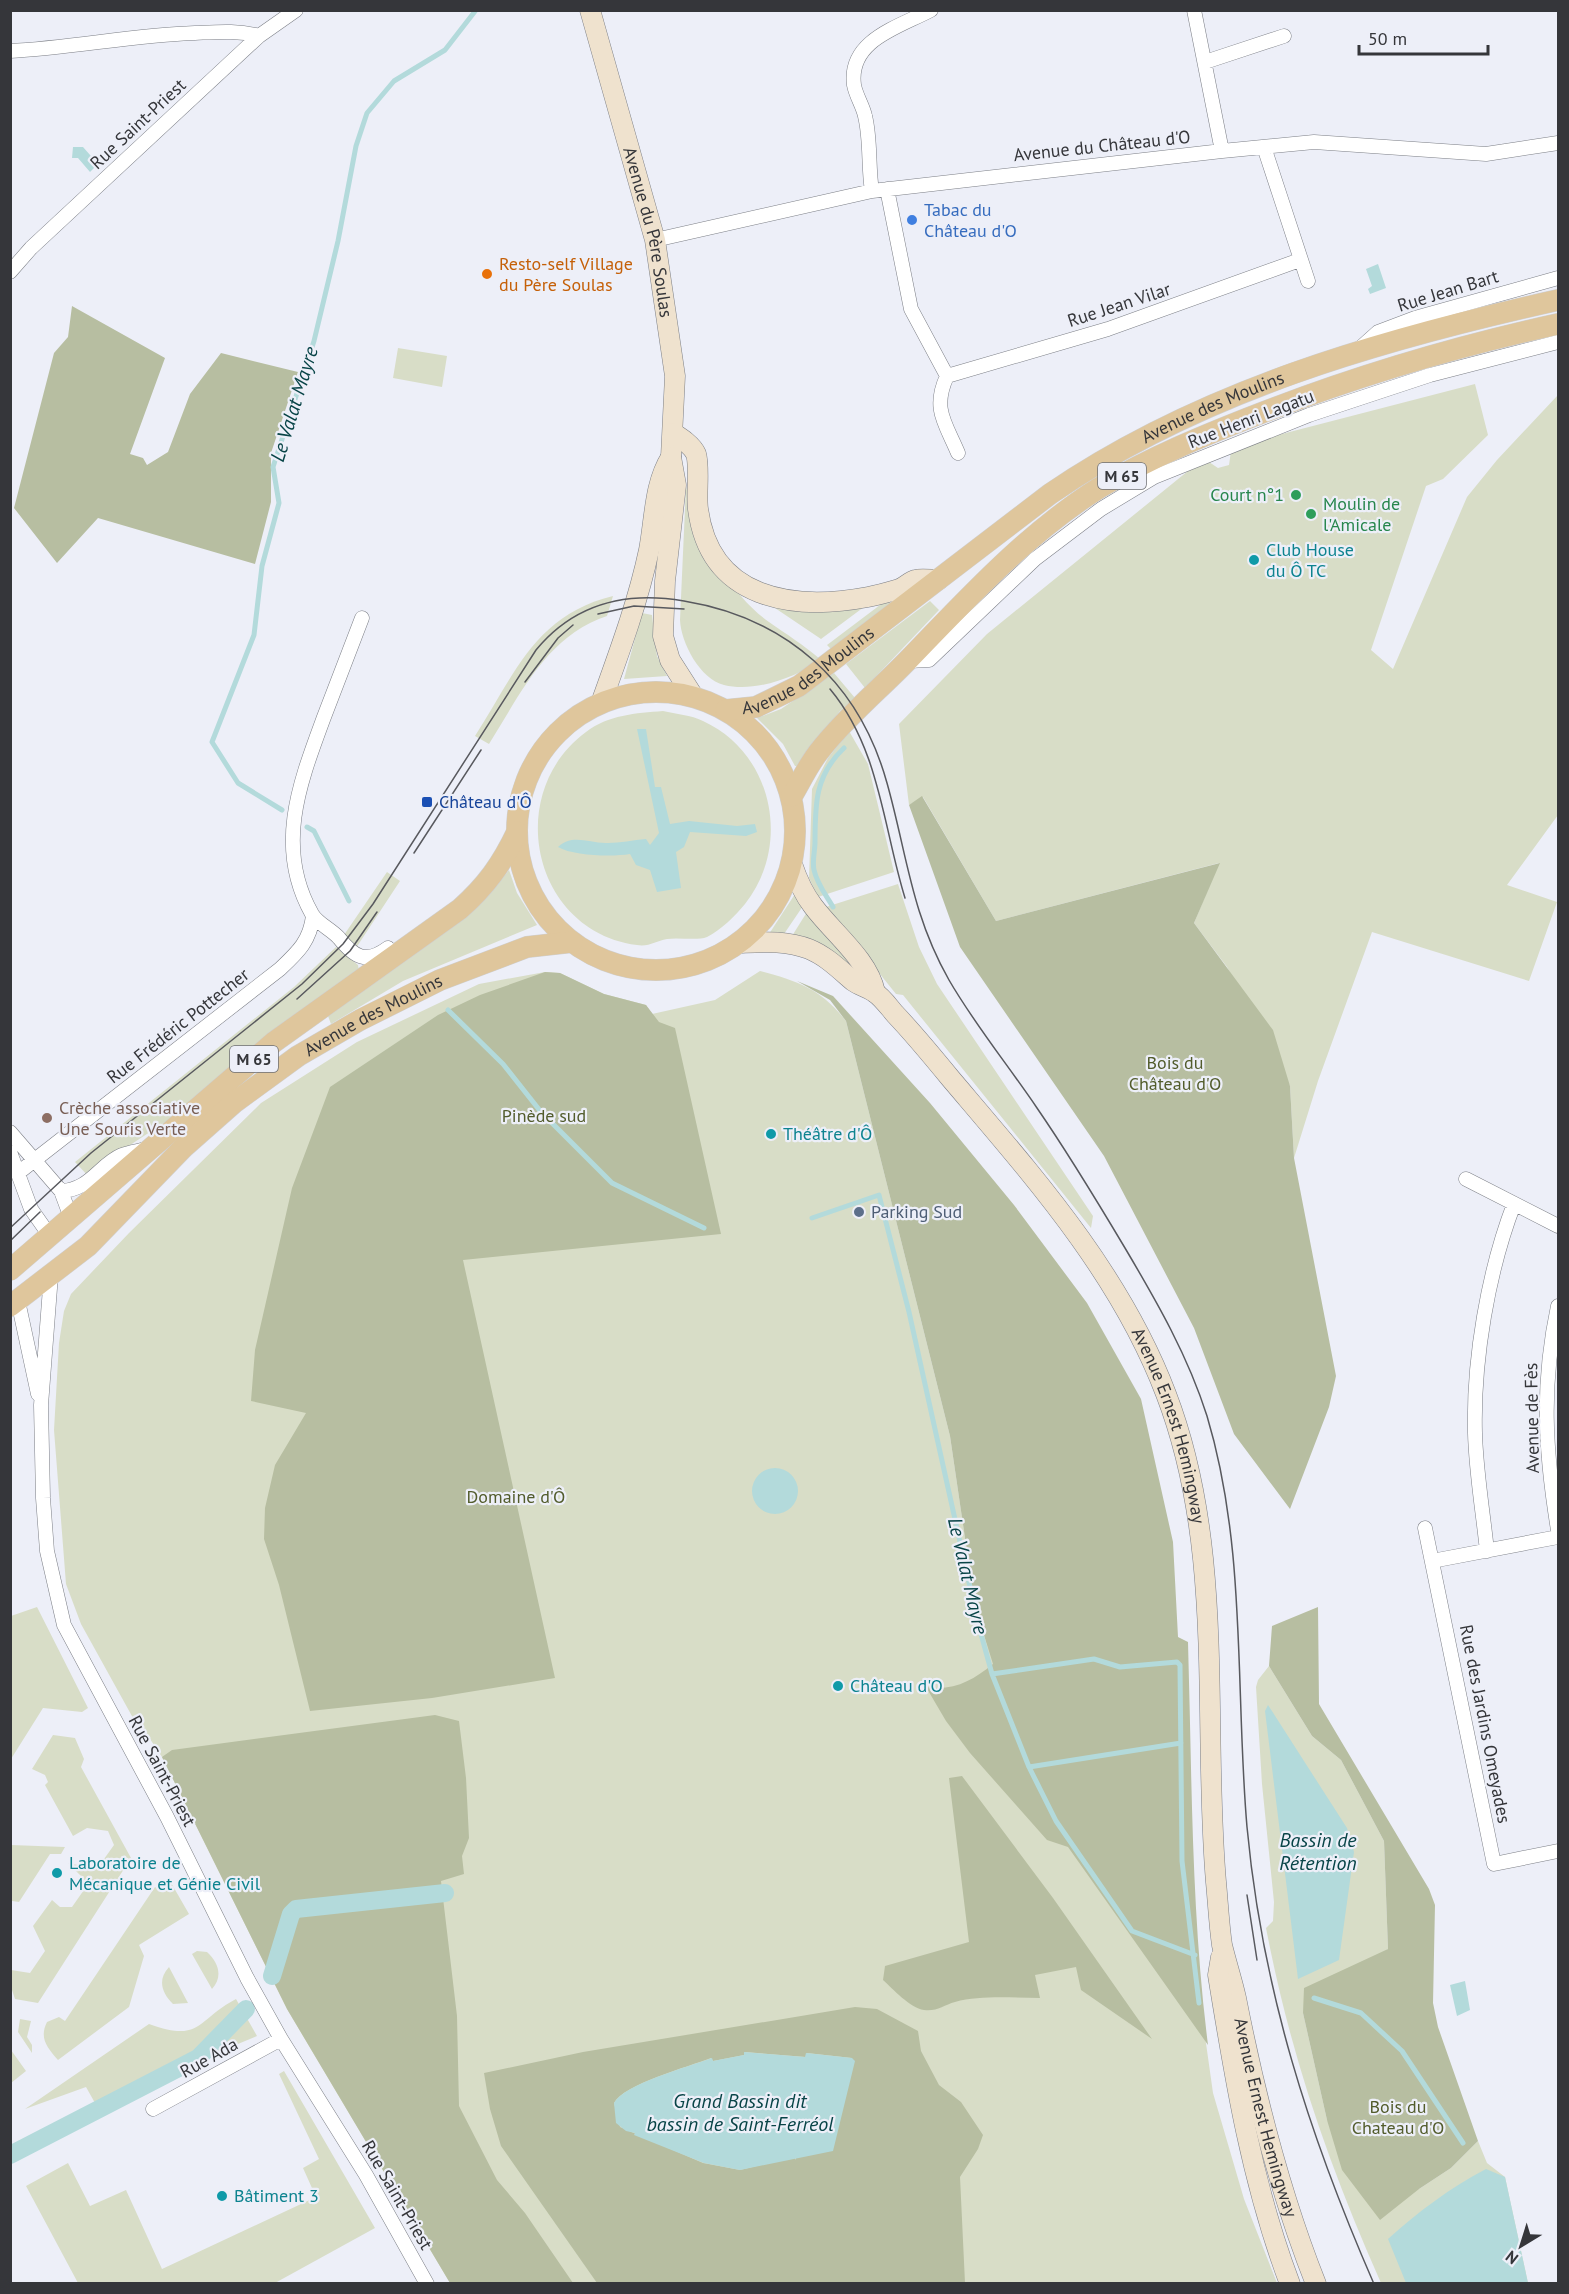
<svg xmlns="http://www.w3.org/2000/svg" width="1569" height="2294" font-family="'PT Sans',sans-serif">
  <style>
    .green { fill: #d8ddc7 }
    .forest { fill: #b7bea1; fill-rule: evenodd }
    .water { fill: #b3dadb }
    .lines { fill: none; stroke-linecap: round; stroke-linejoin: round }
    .stream { stroke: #b3dadb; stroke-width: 5 }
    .canal { stroke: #b3dadb; stroke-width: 18 }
    .street-casing { stroke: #7c7f86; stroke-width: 15 }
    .secondary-casing { stroke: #7c7f86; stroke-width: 21 }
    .primary-casing { stroke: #cfcfd0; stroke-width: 22 }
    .street { stroke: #fff; stroke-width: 14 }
    .secondary { stroke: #efe2ce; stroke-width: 20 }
    .primary { stroke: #dfc69c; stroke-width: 21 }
    .tram { stroke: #58595e; stroke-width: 1.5 }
    .shop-dot { fill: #3f7fe0; stroke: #edeff8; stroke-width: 2 }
    .food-dot { fill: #e8710a; stroke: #edeff8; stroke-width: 2 }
    .leisure-dot { fill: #2e9e5b; stroke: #edeff8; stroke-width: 2 }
    .culture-dot { fill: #0f9aa8; stroke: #edeff8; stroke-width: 2 }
    .transit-dot { fill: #1a4fb4; stroke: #edeff8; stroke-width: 2 }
    .education-dot { fill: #8d6e63; stroke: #edeff8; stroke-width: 2 }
    .service-dot { fill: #5c6f8a; stroke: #edeff8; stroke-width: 2 }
    .labels { text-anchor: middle; stroke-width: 4.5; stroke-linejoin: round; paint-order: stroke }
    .shield { fill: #edeff8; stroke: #6c6e73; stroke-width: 1.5 }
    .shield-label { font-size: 16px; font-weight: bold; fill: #35363a }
    .street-label { font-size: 18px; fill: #35363a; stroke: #edeff8 }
    .shop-label { font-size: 18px; fill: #366cbe; stroke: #edeff8; text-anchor: start }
    .food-label { font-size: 18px; fill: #c56008; stroke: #edeff8; text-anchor: start }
    .leisure-label { font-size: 18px; fill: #27864d; stroke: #edeff8; text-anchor: end }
    .culture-label { font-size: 18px; fill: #0d838f; stroke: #edeff8; text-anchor: start }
    .transit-label { font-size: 18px; fill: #164399; stroke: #edeff8; text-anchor: start }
    .park-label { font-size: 18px; fill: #525c2c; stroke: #edeff8 }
    .education-label { font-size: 18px; fill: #785e54; stroke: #edeff8; text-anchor: start }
    .service-label { font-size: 18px; fill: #4e5e75; stroke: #edeff8; text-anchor: start }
    .water-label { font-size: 20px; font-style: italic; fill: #084447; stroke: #edeff8 }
  </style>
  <rect width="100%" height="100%" fill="#edeff8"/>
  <path class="green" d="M398,348L447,356L442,387L393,378Z
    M1475,384L1488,435L1443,479L1426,486L1371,650L1393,669L1467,497L1497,460L1558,395V815L1507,885L1557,902L1529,981L1372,932L1318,1081L1294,1158L1290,1086L1227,967L1194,923L1219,863L996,921L923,797L909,805L899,724L987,634L1188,471L1209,462L1218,468L1229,465L1231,451L1278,435Z
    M686,486C696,533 729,594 769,622C786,634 804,645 821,660C796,677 755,693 724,685C700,679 681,643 680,620Z
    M613,596L607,616C547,636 521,693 489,744L475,736C515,674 535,615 613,596Z
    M901,596L833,651L827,645L880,605L878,601Z
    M930,601L939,610L865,688L846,664Z
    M868,604L821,639L775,608L776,606Z
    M642,613L652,615L657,656L667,676L624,679Z
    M834,673L855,698L840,711L798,766H795L783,744L757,718L781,709Z
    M663,711C676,714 691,715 703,721C773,753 792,845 745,904C736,915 720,931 707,937C697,941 679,937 667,939C656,941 649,947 637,945C532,931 503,793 586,732C608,715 636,713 663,711Z
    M849,731L868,764L894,872L818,897L809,878L812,789L828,758Z
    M509,870L517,893L537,925L403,981L331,1024L328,1016L489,895Z
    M387,872L400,881L356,948L344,935Z
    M898,884L919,947L937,984L1093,1216L1091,1228L903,995L896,994L826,907Z
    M795,894L803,906L784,934H769Z
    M807,912L855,968L854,970L792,936Z
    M336,947L358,965L359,971L185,1109L121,1151L90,1178L75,1162L294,987Z
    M760,971C798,981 821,989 846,1021L950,1436L975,1606L1203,2022L1213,2093L1244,2199L1277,2283H450L287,2009L162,1757L144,1730L138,1727L81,1624L66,1584L54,1430L59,1343L64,1311L71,1294L129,1233L261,1103L357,1042L479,984L545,972L560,973L604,994L646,1005L652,1014L715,1000Z
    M37,1607L88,1708L82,1712L43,1708L11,1759V1616Z
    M1269,1666L1312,1736L1341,1760L1384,1841L1388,1949L1303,2013L1327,2120L1419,2189L1451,2168L1478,2141L1487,2163L1505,2177L1528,2283H1381C1328,2163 1291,2057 1266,1928L1273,1921L1274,1902L1262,1784L1256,1687L1258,1680Z
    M53,1735L75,1738L84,1759L81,1767L131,1858L38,2003L15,1999L11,1987V1970L30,1973L45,1951L33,1926L52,1900L60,1907H72L86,1887L82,1877L68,1863L87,1867L104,1859L114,1845L108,1831L87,1828L73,1836L45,1785L48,1782L45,1775L32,1769Z
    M11,1845L65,1847L61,1854H50L19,1902L12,1901L11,1897Z
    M170,1881L189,1914L139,1945L144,1956L129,2007L58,2060C47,2047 39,2038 47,2022L59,2017L65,2021L155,1887L162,1892Z
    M197,1951L207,1952C219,1963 223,1977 212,1989L192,1954Z
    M169,1967L188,2003L173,2004C162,1993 157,1980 169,1967Z
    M236,1999L257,2036L95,2103L86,2087L25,2109L149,2024C202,2043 196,2020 236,1999Z
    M20,2019L31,2021L27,2037L32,2045V2053L18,2032Z
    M11,2050L26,2071L11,2083H10Z
    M284,2071L375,2228L275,2283H78L26,2186L68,2163L90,2206L126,2190L162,2269L316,2197L303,2168L319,2159L279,2074Z"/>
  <path class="forest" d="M72,306L165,358L130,454L143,458L147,465L168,452L190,394L221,353L298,372L271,453V502L255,564L98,518L57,563L14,508L54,353L68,337Z
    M922,796L996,921L1220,863L1194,923L1273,1030L1290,1086L1294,1158L1336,1376L1329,1407L1290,1509L1234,1434L1194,1328L1104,1156L960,947L909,805Z
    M545,972L560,973L604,994L646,1005L659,1022L675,1028L721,1234L463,1260L555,1678L432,1698L310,1711L279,1585L264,1539L265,1508L275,1465L306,1413L251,1401L255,1350L292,1188L330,1087L438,1015L480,995Z
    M797,981L833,996L930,1103L1014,1205L1087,1303L1141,1399L1173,1542L1178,1637L1188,1642C1192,1776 1191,1911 1208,2045L1068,1847L1047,1840L970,1753L946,1721L926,1687C954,1691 972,1681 993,1664L975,1606L950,1436L846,1021L830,1000Z
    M1318,1607L1319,1704L1429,1889L1435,1905L1433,2003L1438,2027L1478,2141L1451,2168L1419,2189L1380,2220L1342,2170L1327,2120L1303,2013L1304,1988L1388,1949L1384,1841L1341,1760L1312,1736L1269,1666L1272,1626Z
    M435,1715L459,1721L466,1778L469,1838L462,1856L464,1874L441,1881L457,2016L459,2106L497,2180L525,2213L573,2283H450L287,2009L162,1757L172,1750Z
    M962,1776L1053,1898L1152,2039L1081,1990L1076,1967L1035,1975L1040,1998C1013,1998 981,1995 955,2002C944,2005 936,2012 924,2010C910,2008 893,1989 883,1980L885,1966L969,1942L949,1778Z
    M855,2007L877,2009L918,2031L921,2051L939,2085L961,2102L983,2135L978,2149L960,2177L965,2283H597L501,2146L490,2109L484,2073L583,2052ZM745,2052L806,2057L807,2053L852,2058L795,2160V2157L740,2170L703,2163L620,2127L614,2103C624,2084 688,2067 711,2058L713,2061L744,2055Z"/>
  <path class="water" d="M73,147H83L98,164L90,172L78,158H72Z
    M1378,264L1386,288L1370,294L1368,289L1372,286L1366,269Z
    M637,729H646L655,787H661L670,824L689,821L737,826L755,824L757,832L746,836L690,832L684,847L676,852L681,888L657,892L650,870L636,865L630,854C613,857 573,856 558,847C573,833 590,844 608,843C620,843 633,840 646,839L650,845L659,833Z
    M752 1491a23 23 0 1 1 46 0a23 23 0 1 1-46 0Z
    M1268,1705L1347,1828L1354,1852L1339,1960L1298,1979L1265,1711Z
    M1465,1981L1470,2010L1457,2016L1450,1985Z
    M744,2052L805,2057L806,2053L852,2058L855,2061L833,2151L740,2170L704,2163L634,2135L635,2133L626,2131L616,2123L614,2103C624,2084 688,2067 712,2058L713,2061L744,2055Z
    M1486,2169L1505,2177L1528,2283H1406L1388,2239C1419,2211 1450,2188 1486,2169Z"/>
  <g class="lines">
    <path class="stream" d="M282,810L238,783L212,742L254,635L262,566L279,503L273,467L314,341L338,241L356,146L367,113L394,81L445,50L476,10
      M307,827L314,831L349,901
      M833,907C826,895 817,884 814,870C812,861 815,851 815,842C815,805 815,775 844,748
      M448,1010L503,1064L541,1112
      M552,1123L612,1183L704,1228
      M812,1218L879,1195L909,1312L978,1623L992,1674L1029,1767L1056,1821L1132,1931L1195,1955
      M992,1674L1094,1659L1120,1667L1177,1662L1180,1665L1182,1861L1199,2003
      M1029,1767L1181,1743
      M1314,1998L1361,2013L1402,2051L1463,2143"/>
    <path class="canal" d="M272,1976L291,1914L296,1909L445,1893
      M10,2155L198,2058L246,2009"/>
    <defs>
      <path id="street" d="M1194,10L1222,151
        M10,51C72,48 133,35 195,33C217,32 238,30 259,36
        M1205,62L1284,36
        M1264,147L1308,281
        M887,189L911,309L947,376L1108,329L1300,260
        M872,191C868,167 871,140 865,116C863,106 856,96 854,85C848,40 899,27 931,10
        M655,240L872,191L1222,151L1314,142L1486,154L1558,143
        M10,272L31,248L259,36L296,10
        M1359,349L1378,332L1415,318L1558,278
        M947,376C932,409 945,422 958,453
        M362,618C349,651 337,684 324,717C300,782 274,847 312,914C318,924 331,929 339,938C355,958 366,964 388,948
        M907,661L929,660L1035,559L1101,509L1154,477L1309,415L1430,375L1558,342
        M10,1132L61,1191C90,1190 99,1165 122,1155C130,1152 139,1151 146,1149
        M10,1152L31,1209L50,1236
        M18,1173L280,969C298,952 310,941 313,916
        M1466,1179L1558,1226
        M61,1191L71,1218
        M51,1275L41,1405L43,1498L47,1551L64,1625L167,1817L247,1978L281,2039L366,2175L427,2284
        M18,1301L38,1394
        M1558,1306C1541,1386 1545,1450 1558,1530
        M1425,1528L1494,1864L1558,1851
        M1487,1551C1483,1512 1476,1472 1475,1433C1473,1360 1488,1272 1514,1204
        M1432,1561L1558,1537
        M153,2109L281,2039"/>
      <g id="secondary">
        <path id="s1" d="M590,10L655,240L675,376L671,457L676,485L665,581L663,636L670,660L693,696"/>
        <path d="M673,433C681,438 692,445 696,454C700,466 696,495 698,509C710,600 793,611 868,597C878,595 889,592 899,589C905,587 910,581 915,580C922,578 931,580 938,580"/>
        <path d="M601,703C619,653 638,602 649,550C655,518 654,484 671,457"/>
        <path d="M792,864C797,879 803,893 813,906C833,933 868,959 875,992"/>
        <path id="s2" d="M739,943C763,942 786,940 809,949C826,956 839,969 853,981C860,986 867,987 874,992C882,997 889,1007 895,1014C915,1035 933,1057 951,1079C1034,1177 1120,1273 1166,1394C1226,1550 1202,1720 1216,1882C1218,1903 1219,1924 1222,1945C1226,1962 1232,1980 1236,1998C1255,2095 1279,2191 1316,2284"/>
        <path d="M1221,1957L1218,1975C1235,2080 1252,2184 1290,2284"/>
      </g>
      <g id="primary">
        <circle cx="656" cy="831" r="139"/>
        <path id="s3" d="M726,710L756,707L799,686L1050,494C1200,391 1382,339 1558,300"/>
        <path d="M792,796C801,781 809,763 821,749C847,716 880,689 909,659C968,598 1026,534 1099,488C1151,457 1207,434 1264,412C1360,375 1458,346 1558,324"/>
        <path d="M10,1270L274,1042L460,909C486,886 502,864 517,832"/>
        <path id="s4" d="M10,1306L88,1246L183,1148L235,1102L298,1056L360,1020L440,980L527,947L572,942"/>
      </g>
    </defs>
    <use href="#street" class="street-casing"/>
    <use href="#secondary" class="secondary-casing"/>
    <use href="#primary" class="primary-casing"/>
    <use href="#street" class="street"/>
    <use href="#secondary" class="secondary"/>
    <use href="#primary" class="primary"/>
    <path class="tram" d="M598,614L634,606L684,609
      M525,682L558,638L573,625
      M830,689C880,749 883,827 905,898
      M414,853L481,750
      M297,999L350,951L377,912
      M10,1228L91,1153L302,984L343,944L373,904L536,650C574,604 626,591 684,601C787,618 859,682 887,783C907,854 911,913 949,980C975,1025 1008,1065 1037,1108C1068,1153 1097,1201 1125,1248C1157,1302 1188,1356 1207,1416C1247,1549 1235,1689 1247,1827C1262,1989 1309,2135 1374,2284
      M10,1241L40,1212
      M1247,1895L1257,1960"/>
  </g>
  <circle class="shop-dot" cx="912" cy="220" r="6"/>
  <circle class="food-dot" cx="487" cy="274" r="6"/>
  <g class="leisure-dot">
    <circle cx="1296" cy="495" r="6"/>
    <circle cx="1311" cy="514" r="6"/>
  </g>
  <g class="culture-dot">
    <circle cx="1254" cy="560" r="6"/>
    <circle cx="771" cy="1134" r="6"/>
    <circle cx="838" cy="1686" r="6"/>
    <circle cx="57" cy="1873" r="6"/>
    <circle cx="222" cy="2196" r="6"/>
  </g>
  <rect class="transit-dot" x="421" y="796" width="12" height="12" rx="3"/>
  <circle class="education-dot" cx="47" cy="1118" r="6"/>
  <circle class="service-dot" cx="859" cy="1212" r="6"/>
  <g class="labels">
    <g class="shield">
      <rect x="1098" y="463" width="48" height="26" rx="4.5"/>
      <rect x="230" y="1046" width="48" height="26" rx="4.5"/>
    </g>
    <g class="shield-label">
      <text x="1122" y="482">M 65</text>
      <text x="254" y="1065">M 65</text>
    </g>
    <g class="street-label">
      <text transform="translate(138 124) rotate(-43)" y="6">Rue Saint-Priest</text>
      <text transform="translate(1102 146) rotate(-6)" y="6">Avenue du Château d'O</text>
      <text dy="6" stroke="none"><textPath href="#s1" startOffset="230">Avenue du Père Soulas</textPath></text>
      <text transform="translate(1448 291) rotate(-17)" y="6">Rue Jean Bart</text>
      <text transform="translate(1119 305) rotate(-18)" y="6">Rue Jean Vilar</text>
      <text dy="6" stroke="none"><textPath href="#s3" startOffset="579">Avenue des Moulins</textPath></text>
      <text transform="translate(1251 419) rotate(-21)" y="6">Rue Henri Lagatu</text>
      <text dy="6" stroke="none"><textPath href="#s3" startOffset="93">Avenue des Moulins</textPath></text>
      <text dy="6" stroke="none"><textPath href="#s4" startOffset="468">Avenue des Moulins</textPath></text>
      <text transform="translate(178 1026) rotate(-38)" y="6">Rue Frédéric Pottecher</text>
      <text transform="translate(1532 1418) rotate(-91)" y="6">Avenue de Fès</text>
      <text dy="6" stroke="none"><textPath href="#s2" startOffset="680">Avenue Ernest Hemingway</textPath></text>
      <text transform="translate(1485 1724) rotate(79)" y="6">Rue des Jardins Omeyades</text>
      <text transform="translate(162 1771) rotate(62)" y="6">Rue Saint-Priest</text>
      <text transform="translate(209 2058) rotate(-29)" y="6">Rue Ada</text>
      <text dy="6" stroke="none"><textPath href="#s2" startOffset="1383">Avenue Ernest Hemingway</textPath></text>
      <text transform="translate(397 2195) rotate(60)" y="6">Rue Saint-Priest</text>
    </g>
    <g class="shop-label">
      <text x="924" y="216">Tabac du<tspan x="924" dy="21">Château d'O</tspan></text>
    </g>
    <g class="food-label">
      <text x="499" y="270">Resto-self Village<tspan x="499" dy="21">du Père Soulas</tspan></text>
    </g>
    <g class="leisure-label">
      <text x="1284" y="501">Court n°1</text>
      <text x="1323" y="510" text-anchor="start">Moulin de<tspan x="1323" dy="21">l'Amicale</tspan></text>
    </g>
    <g class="culture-label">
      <text x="1266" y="556">Club House<tspan x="1266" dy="21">du Ô TC</tspan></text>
      <text x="783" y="1140">Théâtre d'Ô</text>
      <text x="850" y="1692">Château d'O</text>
      <text x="69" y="1869">Laboratoire de<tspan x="69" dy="21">Mécanique et Génie Civil</tspan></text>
      <text x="234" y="2202">Bâtiment 3</text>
    </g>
    <g class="transit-label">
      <text x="439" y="808">Château d'Ô</text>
    </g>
    <g class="park-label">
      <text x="1175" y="1069">Bois du<tspan x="1175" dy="21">Château d'O</tspan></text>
      <text x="544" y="1122">Pinède sud</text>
      <text x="516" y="1503">Domaine d'Ô</text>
      <text x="1398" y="2113">Bois du<tspan x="1398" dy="21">Chateau d'O</tspan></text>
    </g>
    <g class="education-label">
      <text x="59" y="1114">Crèche associative<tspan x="59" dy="21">Une Souris Verte</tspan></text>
    </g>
    <g class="service-label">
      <text x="871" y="1218">Parking Sud</text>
    </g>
    <g class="water-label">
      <text transform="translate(294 404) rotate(-73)" y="7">Le Valat Mayre</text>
      <text transform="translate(968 1576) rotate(77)" y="7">Le Valat Mayre</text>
      <text x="1318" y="1847">Bassin de<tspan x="1318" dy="23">Rétention</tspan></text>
      <text x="740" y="2108">Grand Bassin dit<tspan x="740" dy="23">bassin de Saint-Ferréol</tspan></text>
    </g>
  </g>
  <rect width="1569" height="2294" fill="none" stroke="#35363a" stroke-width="24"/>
  <g transform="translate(1521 2246) rotate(218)" stroke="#edeff8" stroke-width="4.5" paint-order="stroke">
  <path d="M0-4.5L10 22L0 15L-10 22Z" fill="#35363a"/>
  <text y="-9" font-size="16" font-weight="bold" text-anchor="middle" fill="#35363a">N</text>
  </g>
  <path d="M1359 45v9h129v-9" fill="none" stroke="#35363a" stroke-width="3"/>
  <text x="1368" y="45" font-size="18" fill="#35363a" stroke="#edeff8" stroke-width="4.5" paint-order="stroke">50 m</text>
</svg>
